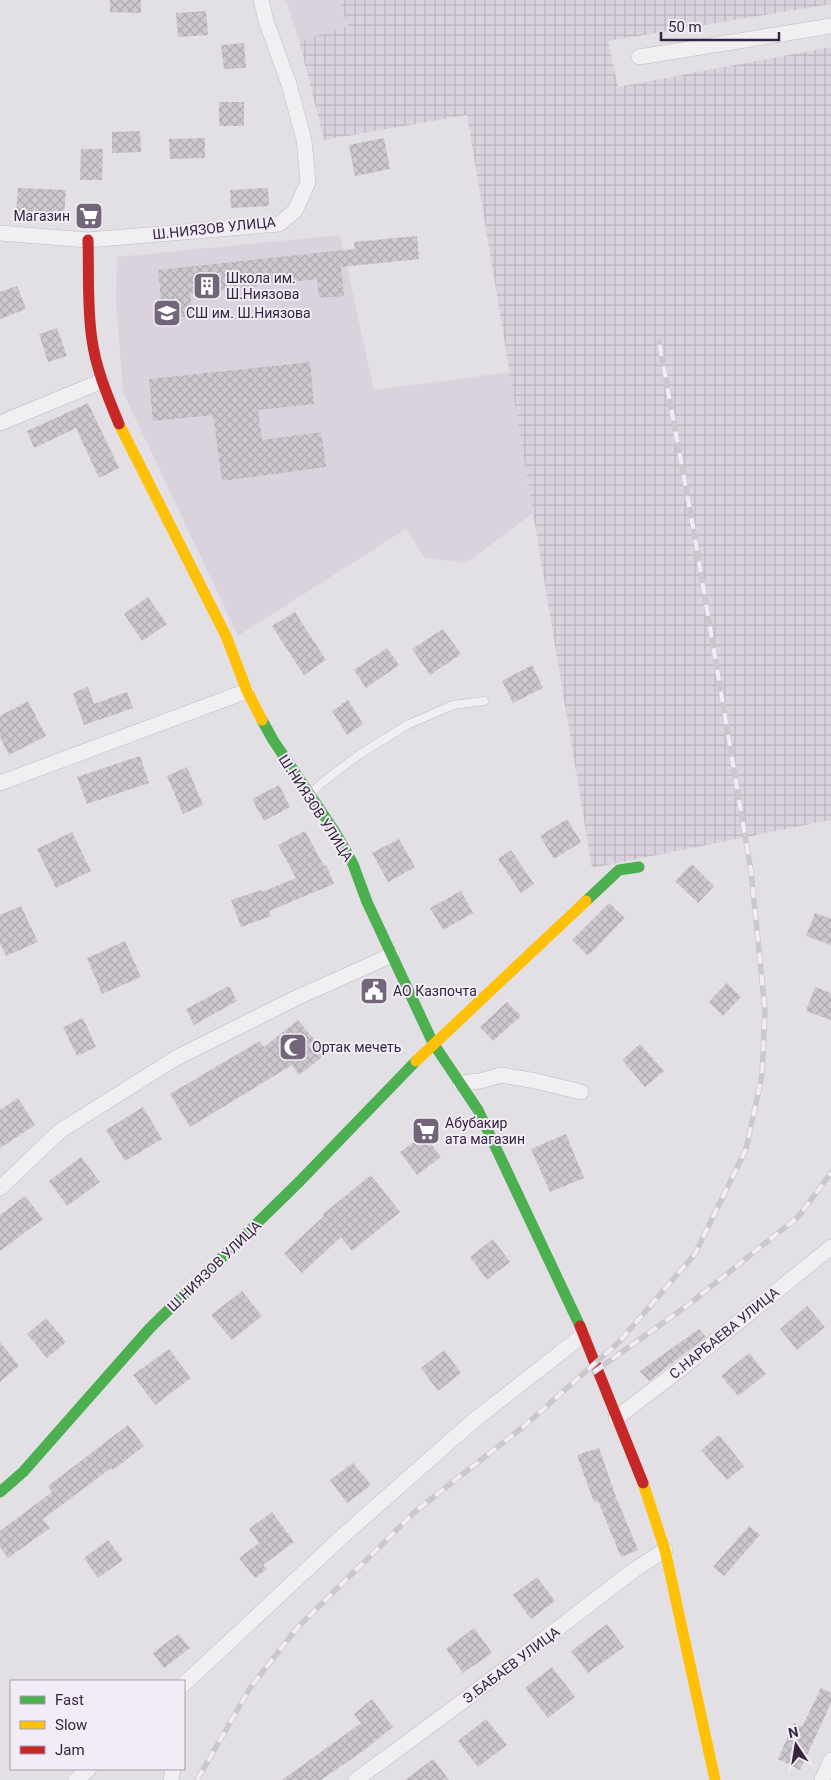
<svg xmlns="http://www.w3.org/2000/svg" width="831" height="1780" font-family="Roboto,sans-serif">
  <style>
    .built { fill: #dad3de }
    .industrial { fill: url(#industrial-grid) }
    .building { fill: url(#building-cross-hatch) }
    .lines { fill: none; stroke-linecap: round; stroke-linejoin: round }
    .lane-casing { stroke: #c0bdc3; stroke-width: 9 }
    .street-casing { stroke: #c0bdc3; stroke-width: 16 }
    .lane { stroke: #f1eff2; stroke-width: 8 }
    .street { stroke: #f1eff2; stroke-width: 15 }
    .fast { stroke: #4caf50; stroke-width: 11 }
    .slow { stroke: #ffc107; stroke-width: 11 }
    .jam { stroke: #c62828; stroke-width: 11 }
    .rail-casing { stroke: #cbc8cd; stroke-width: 5.5 }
    .rail { stroke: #f2ecf6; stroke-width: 4; stroke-dasharray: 11; stroke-linecap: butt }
    .labels { text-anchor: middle; stroke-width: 4; stroke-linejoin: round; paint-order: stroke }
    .poi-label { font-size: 14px; fill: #362540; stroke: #f2ecf6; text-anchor: start }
    .street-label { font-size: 14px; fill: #362540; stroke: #f2ecf6 }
  </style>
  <defs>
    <pattern id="industrial-grid" width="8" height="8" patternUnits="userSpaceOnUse" patternTransform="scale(1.25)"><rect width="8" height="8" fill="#dad3de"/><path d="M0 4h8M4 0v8" fill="none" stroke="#bcb5c0"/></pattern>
    <pattern id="building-cross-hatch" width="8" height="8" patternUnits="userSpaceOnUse" patternTransform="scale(1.25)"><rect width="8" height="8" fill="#cbc7cd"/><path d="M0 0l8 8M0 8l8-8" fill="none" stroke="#afabb1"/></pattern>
  </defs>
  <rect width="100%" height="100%" fill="#e3e0e5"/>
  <path class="built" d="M286,0H339L348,26L299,41Z
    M340,235L374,390L510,372L533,513L466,563L425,558L406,529L238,636L123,392L116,300L117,257Z"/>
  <path class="industrial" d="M339,0H831V4L608,41L618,87L831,47V820L592,868L467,115L324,140L299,41L348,26Z"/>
  <path class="building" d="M110,0H141V13L110,12Z
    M206,11L208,35L178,37L176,13Z
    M244,43L246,68L224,69L221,45Z
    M219,102H244V126H219Z
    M140,131L141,152L112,153V132Z
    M205,138V158L170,159L169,139Z
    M384,138L390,169L355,176L349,145Z
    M81,149H103L102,180H80Z
    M18,188L66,190L64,216L16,214Z
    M268,188L269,206L231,208L230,190Z
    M417,236L419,259L341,267L344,296L319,298L317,279L190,293L193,316L163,319L158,270L355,249L354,242Z
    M17,286L26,309L0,319V292Z
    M57,328L67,356L48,362L39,334Z
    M310,362L314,404L258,410L262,440L321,432L326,467L222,481L213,415L153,421L149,379Z
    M88,403L119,468L99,478L76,428L34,448L27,431Z
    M148,597L167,624L142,641L124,614Z
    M295,612L326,660L304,675L272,626Z
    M443,629L461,654L430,675L412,649Z
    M387,648L399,665L366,688L354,670Z
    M532,665L543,688L513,703L502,681Z
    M88,687L94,704L127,692L133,708L84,725L73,693Z
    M348,700L363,724L347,735L332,711Z
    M28,701L46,736L9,755L0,737V716Z
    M140,756L149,783L87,804L77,777Z
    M187,767L203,805L183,814L167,776Z
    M279,785L290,807L264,821L252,799Z
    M567,819L581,842L554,859L540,836Z
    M305,831L324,866L326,865L334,884L269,911L271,916L241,927L231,900L261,890L262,892L296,878L278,845Z
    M72,832L91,871L56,888L37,849Z
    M399,839L415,867L388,882L372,853Z
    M511,850L534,884L521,893L498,859Z
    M692,864L714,886L698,903L675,881Z
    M461,891L473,913L443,930L430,908Z
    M609,903L625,918L588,956L572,940Z
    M21,906L38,942L6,956L0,943V915Z
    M815,913L831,919V945L806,936Z
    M125,941L141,977L102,994L87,958Z
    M727,983L741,997L723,1016L709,1002Z
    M229,986L237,1001L194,1025L186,1009Z
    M815,987L831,993V1020L806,1011Z
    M507,1002L521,1016L493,1041L480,1027Z
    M83,1018L96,1047L77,1056L63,1027Z
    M298,1020L326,1054L299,1075L292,1065L190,1127L170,1094L260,1041L264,1047Z
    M640,1044L664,1071L645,1087L622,1060Z
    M18,1098L35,1125L0,1148V1110Z
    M143,1107L162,1139L125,1161L106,1130Z
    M566,1134L584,1178L550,1192L531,1149Z
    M424,1135L441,1157L417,1175L400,1152Z
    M81,1157L100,1182L67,1206L49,1181Z
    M371,1175L400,1212L352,1251L341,1237L302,1273L284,1253L324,1216L323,1214Z
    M25,1196L43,1219L0,1251V1215Z
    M493,1239L510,1262L487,1280L470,1257Z
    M242,1291L262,1316L232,1340L211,1315Z
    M807,1306L825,1327L797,1350L780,1329Z
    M46,1318L66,1342L47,1358L27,1334Z
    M699,1329L706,1337L649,1381L640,1371Z
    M0,1342L19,1366L0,1382Z
    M169,1349L191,1378L155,1405L133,1375Z
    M444,1350L461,1373L438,1391L421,1368Z
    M749,1353L766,1374L738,1396L721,1376Z
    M128,1425L144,1446L113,1470L111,1468L43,1519L50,1528L8,1558L0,1547V1531L52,1492L48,1486Z
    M719,1435L744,1466L727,1480L701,1450Z
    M599,1448L616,1497L638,1550L621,1557L598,1501L594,1502L577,1455Z
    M353,1463L371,1485L347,1503L330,1480Z
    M272,1512L294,1542L263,1565L267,1569L255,1578L239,1558L259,1543L249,1529Z
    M749,1526L760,1535L724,1576L713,1567Z
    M108,1540L123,1560L98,1578L84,1558Z
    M537,1577L555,1601L531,1619L513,1595Z
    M607,1624L624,1647L588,1673L571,1651Z
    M474,1628L492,1653L463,1673L446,1649Z
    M178,1634L190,1648L164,1668L153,1653Z
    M552,1667L575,1697L548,1718L525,1688Z
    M821,1688L831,1693V1703L800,1770L778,1759L794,1723L802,1727Z
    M372,1699L393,1727L363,1751L321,1780H282L361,1723L354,1714Z
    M486,1719L507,1745L478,1767L458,1741Z
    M433,1759L449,1780H405Z"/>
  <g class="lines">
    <defs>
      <path id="lane" d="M310,794L323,782L360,754L407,725L453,705L484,701"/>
      <path id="street" d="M639,57L831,26
        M0,233L88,240L279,224L295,211L308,182L304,140L289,84L266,21L261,0
        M0,423L102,381
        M0,783L247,691
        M460,1083L480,1081L501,1075L536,1081L581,1092
        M0,1188L60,1131L176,1058L296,998L392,955
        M616,1418L682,1368L831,1247
        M184,1684L345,1534L472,1422L583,1335
        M76,1780L89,1769
        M171,1780L173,1769
        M356,1780L462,1702L634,1570L665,1550
        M822,1780L831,1760"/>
    </defs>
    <use href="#lane" class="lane-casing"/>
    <use href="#street" class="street-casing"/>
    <use href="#lane" class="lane"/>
    <use href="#street" class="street"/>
    <path class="fast" d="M262,720L273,740L335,832L353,864L367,902L433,1043L478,1110L580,1326
      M586,901L619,870L639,867
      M0,1492L23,1472L150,1328L300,1181L416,1061"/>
    <path class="slow" d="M119,424L226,636L247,691L262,720
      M416,1061L586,901
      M643,1483L665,1550L715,1780"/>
    <path class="jam" d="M88,240C89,273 87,307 92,340C96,369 108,397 119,424
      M580,1326L643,1483"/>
    <defs>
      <path id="rail" d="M594,1372L688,1305L798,1217L831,1173
        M197,1780L250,1688L297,1628L417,1510L523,1427L619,1342L695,1254L746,1149L762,1075L765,1010L751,871L694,532L659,342"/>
    </defs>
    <use href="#rail" class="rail-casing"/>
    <use href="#rail" class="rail"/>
  </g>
  <defs>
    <symbol id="supermarket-square" viewBox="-11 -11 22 22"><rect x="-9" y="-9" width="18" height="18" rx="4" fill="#73667a" stroke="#f2ecf6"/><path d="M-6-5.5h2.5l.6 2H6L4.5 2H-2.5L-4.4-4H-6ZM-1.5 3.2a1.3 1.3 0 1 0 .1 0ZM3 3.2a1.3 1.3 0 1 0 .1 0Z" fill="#fff"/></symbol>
    <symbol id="building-square" viewBox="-11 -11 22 22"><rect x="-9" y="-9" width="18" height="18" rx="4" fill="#73667a" stroke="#f2ecf6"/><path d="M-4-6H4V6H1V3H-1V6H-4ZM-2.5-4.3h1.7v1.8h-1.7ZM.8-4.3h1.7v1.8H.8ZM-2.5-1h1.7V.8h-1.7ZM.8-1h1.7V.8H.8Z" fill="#fff"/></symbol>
    <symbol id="school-square" viewBox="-11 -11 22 22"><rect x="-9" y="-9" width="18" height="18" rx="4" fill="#73667a" stroke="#f2ecf6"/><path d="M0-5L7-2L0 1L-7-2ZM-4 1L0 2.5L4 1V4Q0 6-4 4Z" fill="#fff"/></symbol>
    <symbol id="civic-square" viewBox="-11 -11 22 22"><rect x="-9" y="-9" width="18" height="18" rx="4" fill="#73667a" stroke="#f2ecf6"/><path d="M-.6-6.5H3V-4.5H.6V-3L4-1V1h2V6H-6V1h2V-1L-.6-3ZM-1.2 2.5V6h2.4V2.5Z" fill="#fff"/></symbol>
    <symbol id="mosque-square" viewBox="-11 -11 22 22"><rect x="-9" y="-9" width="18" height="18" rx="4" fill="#73667a" stroke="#f2ecf6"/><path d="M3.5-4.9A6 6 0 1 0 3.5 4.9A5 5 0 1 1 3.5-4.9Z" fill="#fff"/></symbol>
  </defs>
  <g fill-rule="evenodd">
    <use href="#supermarket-square" x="73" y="200" width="32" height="32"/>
    <use href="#building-square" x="191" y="270" width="32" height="32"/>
    <use href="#school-square" x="151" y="297" width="32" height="32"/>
    <use href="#civic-square" x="358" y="975" width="32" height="32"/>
    <use href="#mosque-square" x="277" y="1031" width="32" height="32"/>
    <use href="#supermarket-square" x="410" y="1115" width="32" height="32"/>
  </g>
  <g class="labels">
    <g class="poi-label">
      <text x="70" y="221" text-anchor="end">Магазин</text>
      <text x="226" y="283">Школа им.<tspan x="226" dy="16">Ш.Ниязова</tspan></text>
      <text x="186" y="318">СШ им. Ш.Ниязова</text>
      <text x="393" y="996">АО Казпочта</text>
      <text x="312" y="1052">Ортак мечеть</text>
      <text x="445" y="1128">Абубакир<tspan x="445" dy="16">ата магазин</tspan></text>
    </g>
    <g class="street-label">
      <text transform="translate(214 228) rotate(-6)" y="5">Ш.НИЯЗОВ УЛИЦА</text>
      <text transform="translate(316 808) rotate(57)" y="5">Ш.НИЯЗОВ УЛИЦА</text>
      <text transform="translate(214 1266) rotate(-44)" y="5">Ш.НИЯЗОВ УЛИЦА</text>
      <text transform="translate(724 1333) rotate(-39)" y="5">С.НАРБАЕВА УЛИЦА</text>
      <text transform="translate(511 1665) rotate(-37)" y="5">Э.БАБАЕВ УЛИЦА</text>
    </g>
  </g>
  <rect x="10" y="1680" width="175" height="90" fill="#f2ecf6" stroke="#a79cad"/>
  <rect x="20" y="1696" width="25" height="8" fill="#4caf50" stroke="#a79cad"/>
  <text x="55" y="1705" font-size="15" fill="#362540">Fast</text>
  <rect x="20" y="1721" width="25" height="8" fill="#ffc107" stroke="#a79cad"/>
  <text x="55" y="1730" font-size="15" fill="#362540">Slow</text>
  <rect x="20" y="1746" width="25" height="8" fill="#c62828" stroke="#a79cad"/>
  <text x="55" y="1755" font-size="15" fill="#362540">Jam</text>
  <g transform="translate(796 1745) rotate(348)" stroke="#f2ecf6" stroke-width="4" paint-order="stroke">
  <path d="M0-4L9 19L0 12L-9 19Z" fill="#362540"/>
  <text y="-8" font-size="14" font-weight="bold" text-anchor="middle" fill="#362540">N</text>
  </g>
  <path d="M661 32v8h118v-8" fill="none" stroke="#362540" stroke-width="2.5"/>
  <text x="668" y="32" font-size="15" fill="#362540" stroke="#f2ecf6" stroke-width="4" paint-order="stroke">50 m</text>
</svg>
